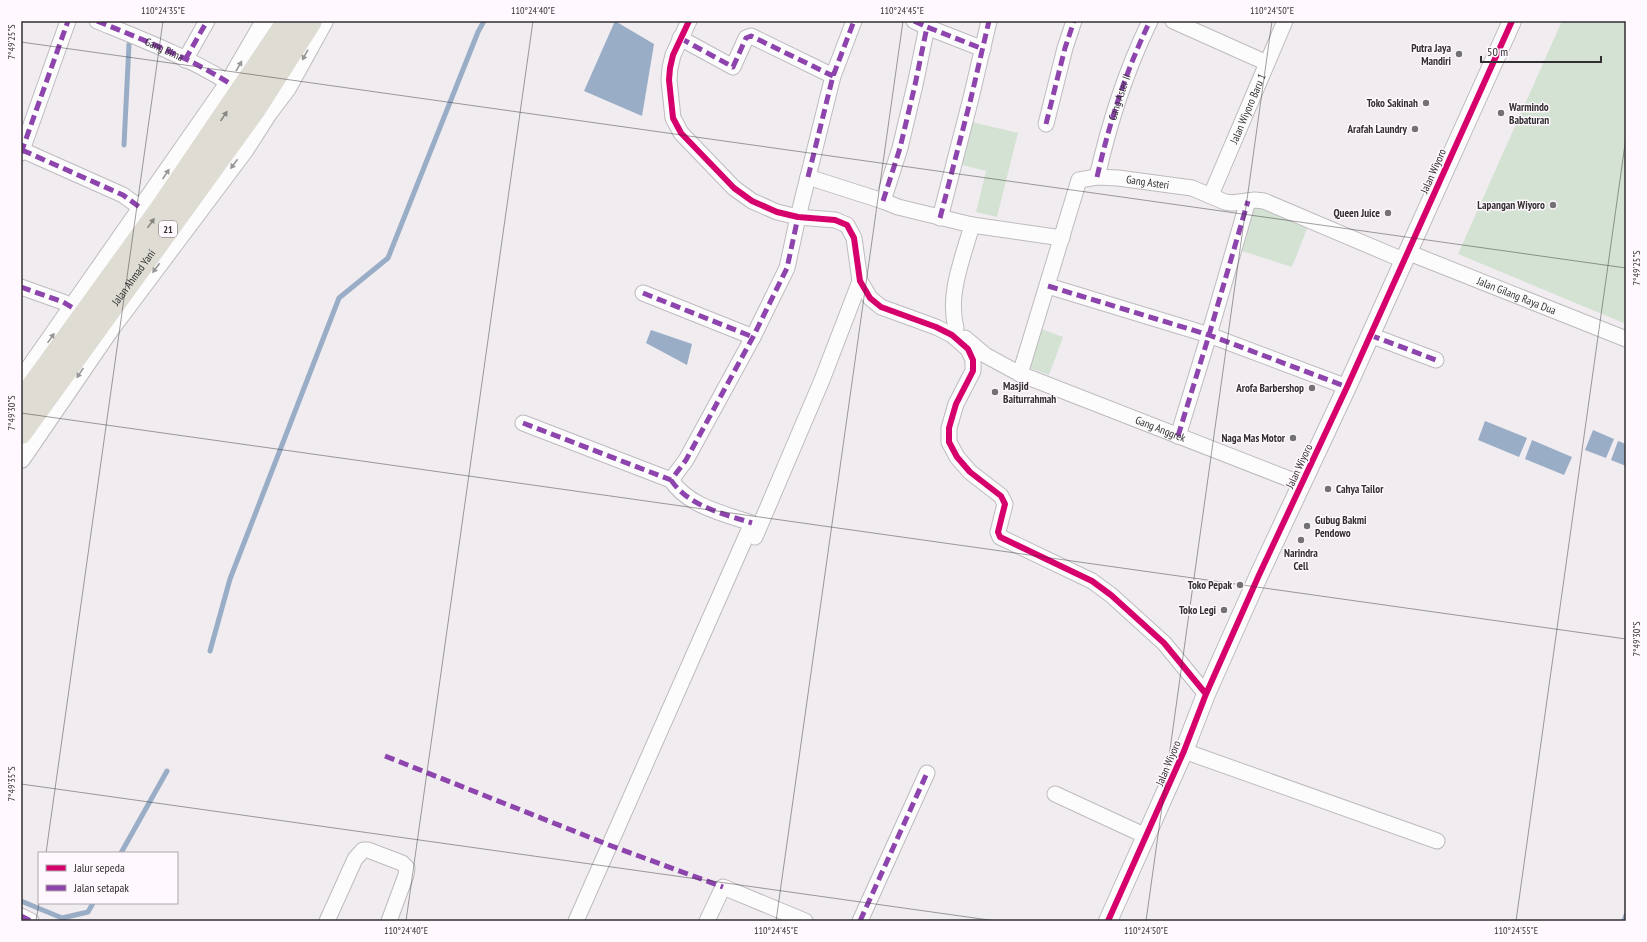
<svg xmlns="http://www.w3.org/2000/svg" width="1647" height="942" font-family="'PT Sans Narrow',sans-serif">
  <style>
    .green { fill: #d3e2d2 }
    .water { fill: #99adc6 }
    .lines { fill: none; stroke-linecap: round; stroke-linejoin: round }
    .stream { stroke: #99adc6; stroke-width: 5 }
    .minor-casing { stroke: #bebbbe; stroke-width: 17 }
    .tertiary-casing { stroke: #bebbbe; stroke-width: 20 }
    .trunk-casing { stroke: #cccacc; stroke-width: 24 }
    .minor { stroke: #fdfcfd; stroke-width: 15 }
    .tertiary { stroke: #fdfcfd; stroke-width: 18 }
    .trunk { stroke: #dfdcd4; stroke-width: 22 }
    .quiet { stroke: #8e44ad; stroke-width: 5; stroke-dasharray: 10 5; stroke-linecap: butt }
    .cycleway-casing { stroke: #fff8fe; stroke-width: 8 }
    .cycleway { stroke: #d6006c; stroke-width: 6 }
    .oneway { fill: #979697 }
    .oneway2 { fill: #888682 }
    .ticks { fill: none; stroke: #312f31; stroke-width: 1; stroke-opacity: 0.45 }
    .poi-dot { fill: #747174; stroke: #fff8fe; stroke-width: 1.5 }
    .labels { text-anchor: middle; stroke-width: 3; stroke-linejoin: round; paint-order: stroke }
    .shield { fill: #fff8fe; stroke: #6f6b6e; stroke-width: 1 }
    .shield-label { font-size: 10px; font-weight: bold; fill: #312f31 }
    .poi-label { font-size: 11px; font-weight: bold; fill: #312f31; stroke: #fff8fe; text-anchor: end }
    .street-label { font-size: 11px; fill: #312f31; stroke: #fff8fe }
    .neatline { fill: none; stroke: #312f31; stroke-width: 1.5 }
    .ticks-label { font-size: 10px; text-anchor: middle; fill: #312f31 }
  </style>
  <rect width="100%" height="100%" fill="#f0ecf0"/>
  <path class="green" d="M1562,21H1626V324L1458,254Z
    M972,122L1018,133L997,217L976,212L986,171L962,165Z
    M1256,207L1262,208L1308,226L1292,267L1239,250L1252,210Z
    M1041,329L1063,337L1049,375L1027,367Z"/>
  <path class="water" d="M615,21L654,44L642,116L584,91Z
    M651,330L692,344L687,365L646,343Z
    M1485,421L1527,438L1519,457L1478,440Z
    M1593,430L1614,439L1606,458L1585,450Z
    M1532,440L1572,457L1564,475L1525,459Z
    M1618,441L1626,444V466L1611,460Z"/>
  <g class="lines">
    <path class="stream" d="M124,145L129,44
      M210,651L230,579L339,298L388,258L478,32L484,21
      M121,853L167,771
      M21,901L62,918L88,912L93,903
      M1624,921L1626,915"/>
    <defs>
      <g id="minor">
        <path id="s1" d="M97,21C141,39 188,57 229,83"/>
        <path d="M689,21L673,55L670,68L669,80L673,118L681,133L734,188L752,201L777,212L798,217L835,220L847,225L854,238L860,281L870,298L881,307L936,327L952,335L968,349L973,360V371L956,404L949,428V442L957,457L970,472L1001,496L1005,504L998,532L1000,537L1092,581L1111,595L1164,643L1206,694"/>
        <path d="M914,21L927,27"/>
        <path d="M1173,21L1267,63"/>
        <path d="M680,38L733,67L746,38L751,36L833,76"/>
        <path d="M185,60L207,21"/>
        <path d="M1046,124L1065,48L1074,21"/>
        <path d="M22,150L123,195L142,209"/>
        <path d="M21,153L68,21"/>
        <path d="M808,177L883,201L898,207L972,225C963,258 947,294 956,328L952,335"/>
        <path id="s2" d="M1097,177C1110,121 1125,73 1150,21"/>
        <path id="s3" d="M1211,195L1285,21"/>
        <path d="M883,201L900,148L915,85L927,27L983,49"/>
        <path d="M940,218L971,98L989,21"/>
        <path d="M972,225L1062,238"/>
        <path id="s4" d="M1407,252L1626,339"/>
        <path d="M1048,286L1209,335L1347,387"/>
        <path d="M21,287L63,302L73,308"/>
        <path d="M643,293L753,337"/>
        <path d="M1370,335L1436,360"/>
        <path id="s5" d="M965,338L985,355L1020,374L1302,484"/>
        <path id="s6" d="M1020,374L1079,180L1097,177L1118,178L1192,188L1225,202L1232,203L1255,200L1264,201L1403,260"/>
        <path d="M523,423L671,480L686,460L753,337L787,268L798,217L833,76L854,21"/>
        <path d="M1178,436L1209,335L1248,201"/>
        <path d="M755,537L822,380L860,281"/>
        <path d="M1184,751L1437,841"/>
        <path d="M1055,794L1146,836"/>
        <path d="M21,916L31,921"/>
        <path d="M327,921L355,859L363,850H368L402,863L407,868L406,875L389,921"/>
        <path d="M576,921L752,523C724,514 688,506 671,480"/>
        <path d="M707,921L723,887L805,921"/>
        <path d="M860,921L927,773"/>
      </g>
      <path id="tertiary" d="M21,381L229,83L265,21
        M21,459L110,329L245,149L268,113L287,88L324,21
        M1108,921L1184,751L1206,694L1259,575L1347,387L1512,21"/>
      <g id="trunk">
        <path d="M21,402L160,210L288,21"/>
        <path id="s7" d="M21,433L255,109L311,21"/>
      </g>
    </defs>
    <use href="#minor" class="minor-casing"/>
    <use href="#tertiary" class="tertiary-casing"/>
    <use href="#trunk" class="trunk-casing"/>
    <use href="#minor" class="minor"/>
    <use href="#tertiary" class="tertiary"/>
    <use href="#trunk" class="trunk"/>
    <path class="quiet" d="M97,21C141,39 188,57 229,83
      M914,21L927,27
      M680,38L733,67L746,38L751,36L833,76
      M185,60L207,21
      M1046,124L1065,48L1074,21
      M22,150L123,195L142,209
      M21,153L68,21
      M808,177L833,76L854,21
      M1097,177C1110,121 1125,73 1150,21
      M883,201L900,148L915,85L927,27L983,49
      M940,218L971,98L989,21
      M1048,286L1209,335L1347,387
      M21,287L63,302L73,308
      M643,293L753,337
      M1370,335L1436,360
      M523,423L671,480L686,460L753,337L787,268L798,217
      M1178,436L1209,335L1248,201
      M671,480C688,506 724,514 752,523
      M385,756L609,845L723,887
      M21,916L31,921
      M860,921L927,773"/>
    <defs>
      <path id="cycleway" d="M689,21L673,55L670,68L669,80L673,118L681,133L734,188L752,201L777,212L798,217L835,220L847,225L854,238L860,281L870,298L881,307L936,327L952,335L968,349L973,360V371L956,404L949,428V442L957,457L970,472L1001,496L1005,504L998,532L1000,537L1092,581L1111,595L1164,643L1206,694
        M1108,921L1184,751L1206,694L1259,575L1347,387L1512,21"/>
    </defs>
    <use href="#cycleway" class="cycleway-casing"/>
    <use href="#cycleway" class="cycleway"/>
  </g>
  <defs><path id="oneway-solid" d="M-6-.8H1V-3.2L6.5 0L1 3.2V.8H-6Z"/></defs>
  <g class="oneway">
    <use href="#oneway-solid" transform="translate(305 55) rotate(119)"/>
    <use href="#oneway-solid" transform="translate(239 66) rotate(-60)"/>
    <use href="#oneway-solid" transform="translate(234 164) rotate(127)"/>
    <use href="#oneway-solid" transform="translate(166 174) rotate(-56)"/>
    <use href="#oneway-solid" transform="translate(156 268) rotate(127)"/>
    <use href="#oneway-solid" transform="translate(51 338) rotate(-55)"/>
    <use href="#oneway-solid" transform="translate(80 373) rotate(124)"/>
  </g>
  <g class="oneway2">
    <use href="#oneway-solid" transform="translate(224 116) rotate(-56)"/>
    <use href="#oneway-solid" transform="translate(151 223) rotate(-54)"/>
  </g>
  <path class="ticks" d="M21,42L1626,268M21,413L1626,639M21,784L996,921M46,853L163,21M36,921L39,903M406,921L533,21M776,921L903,21M1146,921L1272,21M1516,921L1626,137"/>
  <g class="poi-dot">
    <circle cx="1459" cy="54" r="4"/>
    <circle cx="1426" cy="103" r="4"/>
    <circle cx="1501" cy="113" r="4"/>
    <circle cx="1415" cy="129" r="4"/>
    <circle cx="1553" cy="205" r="4"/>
    <circle cx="1388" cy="213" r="4"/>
    <circle cx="1312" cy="388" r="4"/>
    <circle cx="995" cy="392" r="4"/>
    <circle cx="1293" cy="438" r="4"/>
    <circle cx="1328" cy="489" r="4"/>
    <circle cx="1307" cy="526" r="4"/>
    <circle cx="1301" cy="540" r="4"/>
    <circle cx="1240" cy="585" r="4"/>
    <circle cx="1224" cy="610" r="4"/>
  </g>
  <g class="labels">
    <rect class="shield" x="159" y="221" width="18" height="16" rx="3"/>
    <g class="shield-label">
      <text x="168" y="233">21</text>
    </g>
    <g class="poi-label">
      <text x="1451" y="52">Putra Jaya<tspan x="1451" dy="13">Mandiri</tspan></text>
      <text x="1418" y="107">Toko Sakinah</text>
      <text x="1509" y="111" text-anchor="start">Warmindo<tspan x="1509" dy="13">Babaturan</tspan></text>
      <text x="1407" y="133">Arafah Laundry</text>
      <text x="1545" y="209">Lapangan Wiyoro</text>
      <text x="1380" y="217">Queen Juice</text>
      <text x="1003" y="390" text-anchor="start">Masjid<tspan x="1003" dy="13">Baiturrahmah</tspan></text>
      <text x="1304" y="392">Arofa Barbershop</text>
      <text x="1285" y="442">Naga Mas Motor</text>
      <text x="1336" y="493" text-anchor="start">Cahya Tailor</text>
      <text x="1315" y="524" text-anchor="start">Gubug Bakmi<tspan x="1315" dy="13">Pendowo</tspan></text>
      <text x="1301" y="557" text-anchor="middle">Narindra<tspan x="1301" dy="13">Cell</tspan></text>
      <text x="1232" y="589">Toko Pepak</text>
      <text x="1216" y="614">Toko Legi</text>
    </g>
    <g class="street-label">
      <text dy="4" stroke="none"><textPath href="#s1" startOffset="73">Gang Bima</textPath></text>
      <text dy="4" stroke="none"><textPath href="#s2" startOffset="83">Gang Aster II</textPath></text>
      <text dy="4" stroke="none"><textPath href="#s3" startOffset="94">Jalan Wiyoro Baru 1</textPath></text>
      <text transform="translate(1433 171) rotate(-66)" y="4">Jalan Wiyoro</text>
      <text dy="4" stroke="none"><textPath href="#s6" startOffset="272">Gang Asteri</textPath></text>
      <text dy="4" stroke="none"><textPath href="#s7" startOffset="192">Jalan Ahmad Yani</textPath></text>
      <text dy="4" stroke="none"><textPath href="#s4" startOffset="118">Jalan Gilang Raya Dua</textPath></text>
      <text dy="4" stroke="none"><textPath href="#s5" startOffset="217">Gang Anggrek</textPath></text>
      <text transform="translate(1299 466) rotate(-65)" y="4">Jalan Wiyoro</text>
      <text transform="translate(1168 763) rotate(-67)" y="4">Jalan Wiyoro</text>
    </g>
  </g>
  <rect width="1647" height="942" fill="none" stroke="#fff8fe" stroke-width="44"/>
  <rect x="38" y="852" width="140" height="52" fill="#fff8fe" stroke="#ada8ac"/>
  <rect x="46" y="865" width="20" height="6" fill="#d6006c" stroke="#ada8ac"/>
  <text x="74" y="872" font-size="12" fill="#312f31">Jalur sepeda</text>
  <rect x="46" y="885" width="20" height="6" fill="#8e44ad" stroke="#ada8ac"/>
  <text x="74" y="892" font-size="12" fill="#312f31">Jalan setapak</text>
  <path d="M1481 56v6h120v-6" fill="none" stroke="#312f31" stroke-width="2"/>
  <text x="1487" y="56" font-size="12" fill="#312f31" stroke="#fff8fe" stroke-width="3" paint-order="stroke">50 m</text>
  <rect x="22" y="22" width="1603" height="898" class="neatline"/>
  <g class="ticks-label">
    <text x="163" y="14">110°24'35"E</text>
    <text x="533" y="14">110°24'40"E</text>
    <text x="902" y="14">110°24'45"E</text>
    <text x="1272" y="14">110°24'50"E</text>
    <text transform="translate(11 42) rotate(-90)" y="4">7°49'25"S</text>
    <text transform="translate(1636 268) rotate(-90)" y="4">7°49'25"S</text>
    <text transform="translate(11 413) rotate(-90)" y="4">7°49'30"S</text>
    <text transform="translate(1636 639) rotate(-90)" y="4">7°49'30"S</text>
    <text transform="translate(11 784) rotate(-90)" y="4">7°49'35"S</text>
    <text x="406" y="934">110°24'40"E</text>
    <text x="776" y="934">110°24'45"E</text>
    <text x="1146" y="934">110°24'50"E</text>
    <text x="1516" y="934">110°24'55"E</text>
  </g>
</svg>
